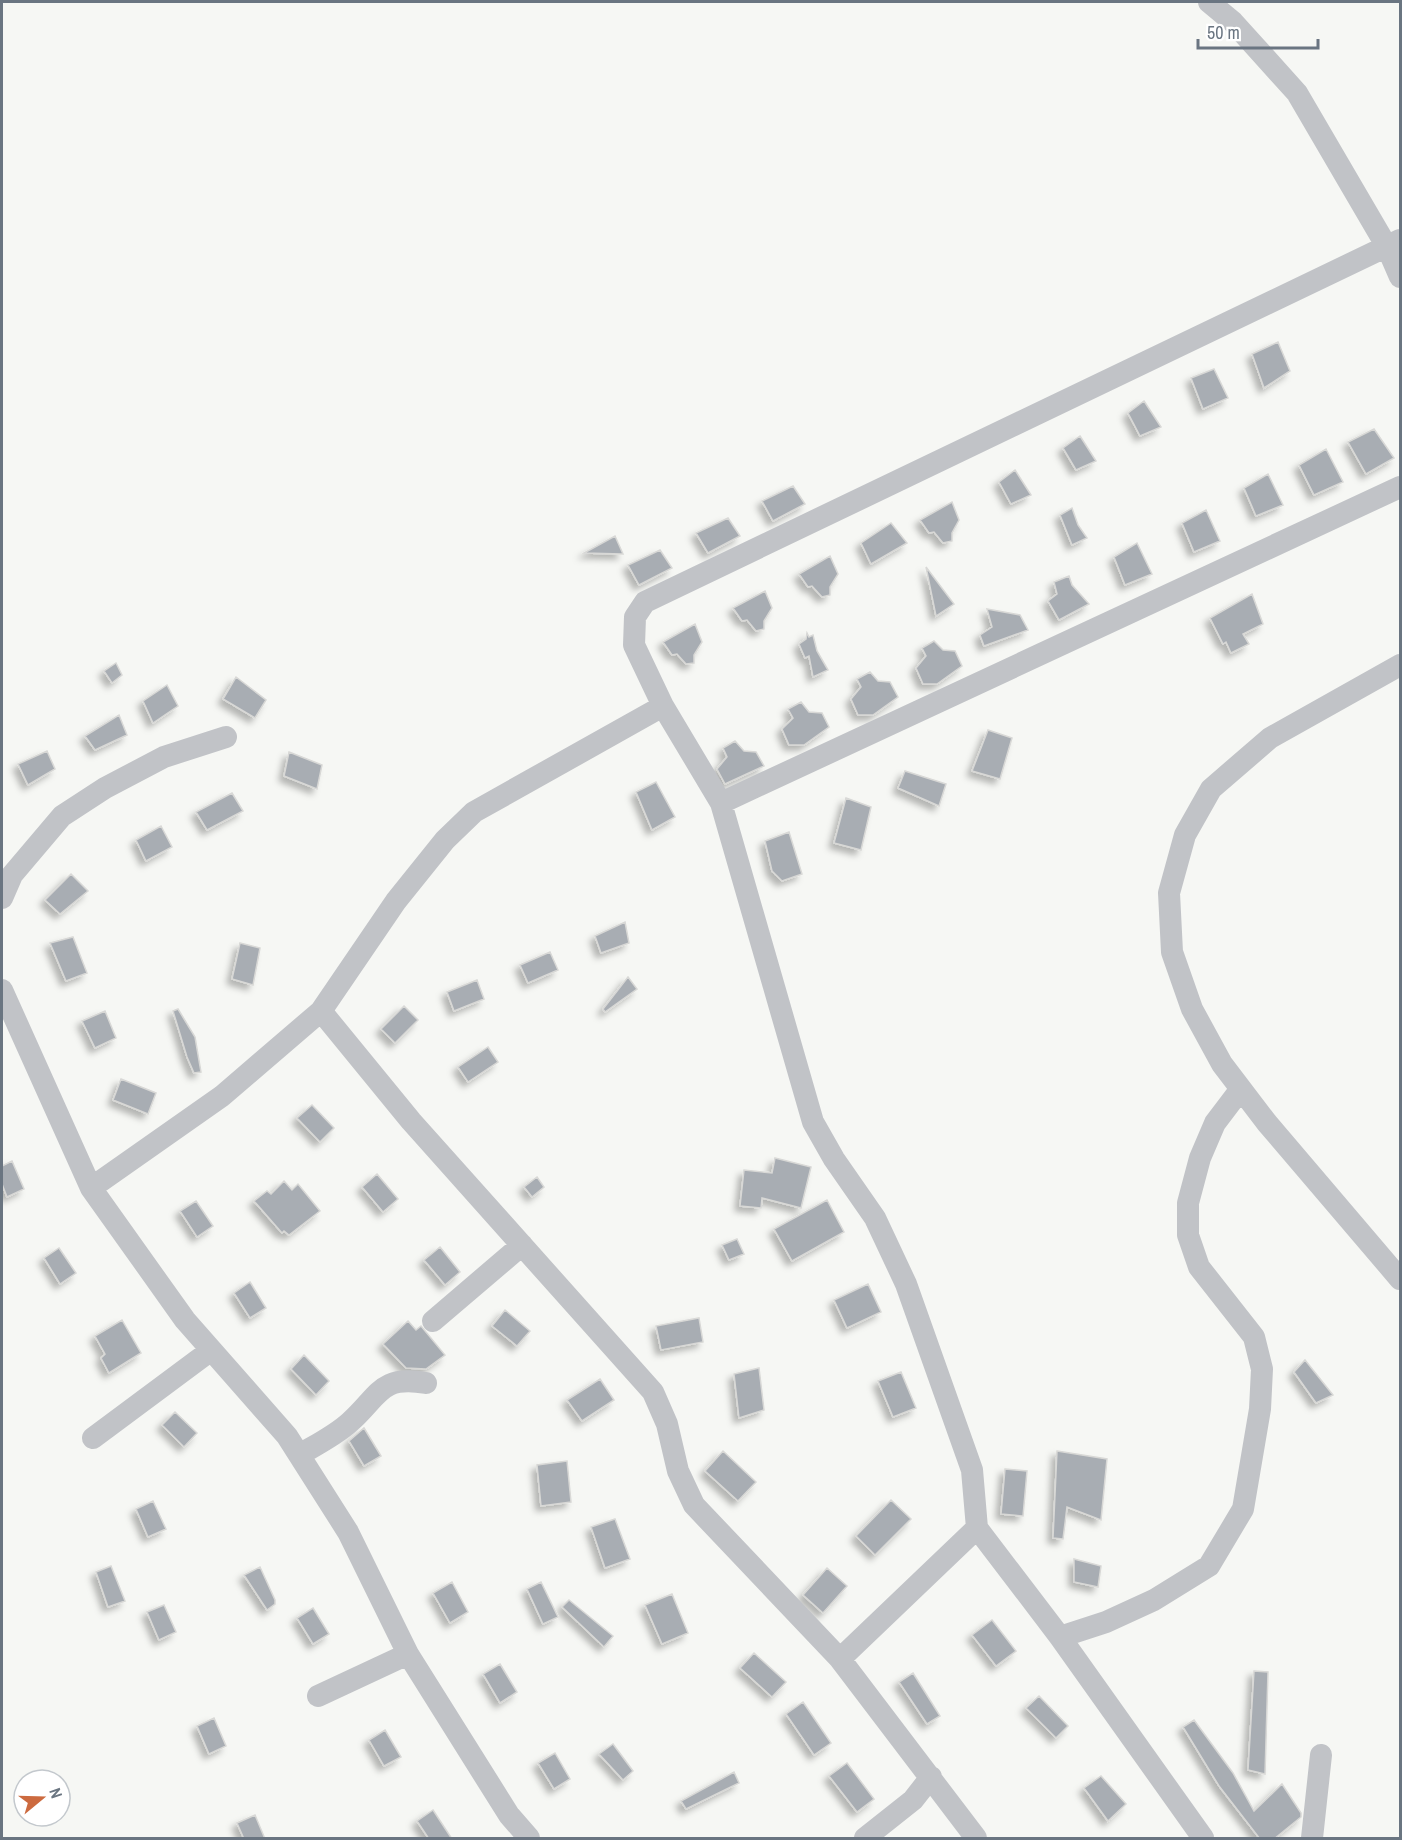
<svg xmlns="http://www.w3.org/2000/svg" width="1402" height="1840" font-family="'Archivo Narrow',sans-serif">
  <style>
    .building { fill: #a8adb3; stroke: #d8d8d6; stroke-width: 1.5; filter: url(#shadow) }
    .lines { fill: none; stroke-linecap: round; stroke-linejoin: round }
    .minor { stroke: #c1c3c7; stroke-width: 22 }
  </style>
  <defs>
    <filter id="shadow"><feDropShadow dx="-5" dy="5" stdDeviation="3" flood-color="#0004"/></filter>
  </defs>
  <rect width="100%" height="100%" fill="#f6f7f4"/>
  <path class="building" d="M1278,342L1290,371L1264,388L1252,354Z
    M1214,369L1228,398L1203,409L1191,378Z
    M1144,401L1161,427L1140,436L1128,413Z
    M1374,429L1394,458L1366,474L1348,442Z
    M1080,436L1096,461L1076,470L1063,448Z
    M1326,449L1343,482L1314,495L1299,465Z
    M1015,470L1031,495L1011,504L999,482Z
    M1268,474L1283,505L1256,516L1244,488Z
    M793,486L805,504L773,521L762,501Z
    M952,502L959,520L952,533V541L943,543L934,532L929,533L920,520Z
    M1072,508L1078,525L1087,538L1072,545L1060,515Z
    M1206,510L1220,541L1194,552L1182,523Z
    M728,518L740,536L708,553L696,533Z
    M891,523L907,543L871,564L861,543Z
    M615,536L623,554L584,553Z
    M1137,543L1152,574L1125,585L1114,557Z
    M660,550L672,568L639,585L628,565Z
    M830,556L838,574L830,587V595L822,597L812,586L808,587L799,574Z
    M926,567L954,604L936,616Z
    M1069,576L1072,585L1089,604L1059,620L1048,601L1057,594L1054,582Z
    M765,591L772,608L764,621V629L756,631L747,620L742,621L733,608Z
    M1252,594L1263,624L1243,634L1249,644L1231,653L1226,642L1223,644L1210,618Z
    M987,609L1020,615L1028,630L984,646L980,635L992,627Z
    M695,624L702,642L694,655V663L686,664L677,654L672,655L663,642Z
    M807,633L809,637L813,635L817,651L828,670L813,677L809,656L805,658L799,644L806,639Z
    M934,641L943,650L955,651L962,666L937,684H923L916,668L926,656L922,648Z
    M116,663L122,675L112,683L104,671Z
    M870,672L878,681L890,682L898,697L873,715H858L851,699L861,687L857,679Z
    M236,677L266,700L255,718L223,699Z
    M167,685L178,706L153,723L143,701Z
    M801,702L809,712L822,713L829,727L804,745H789L782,729L793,718L788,709Z
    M119,715L127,735L95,750L85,736Z
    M988,730L1012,738L1000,779L972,771Z
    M735,741L744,751L756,752L764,766L725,784L717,769L727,757L723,748Z
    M47,751L55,769L28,785L18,764Z
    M289,752L322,765L317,789L284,776Z
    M905,771L946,784L939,806L898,788Z
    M656,782L675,817L652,830L636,792Z
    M232,793L243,811L207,830L196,812Z
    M846,798L871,807L861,850L834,843Z
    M161,826L172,847L146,861L136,840Z
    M789,832L802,874L782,881L772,871L765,841Z
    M71,874L88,891L60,914L45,900Z
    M625,922L629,943L601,953L595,936Z
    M73,937L87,973L66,981L50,943Z
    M240,943L260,948L253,985L232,979Z
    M550,952L558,970L528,983L520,965Z
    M628,977L637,989L605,1012L603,1009Z
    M477,980L484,999L454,1011L447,992Z
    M404,1006L418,1020L395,1043L381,1029Z
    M178,1009L195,1037L201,1072L194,1073L187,1057L173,1011Z
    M105,1011L116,1038L95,1048L82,1021Z
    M488,1047L498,1062L468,1082L458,1067Z
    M121,1079L156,1093L148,1114L113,1100Z
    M312,1105L334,1128L320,1142L297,1118Z
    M775,1158L811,1167L801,1208L762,1198L761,1208L740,1206L744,1170L772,1173Z
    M12,1161L24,1189L7,1197L2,1184V1166Z
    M377,1174L398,1199L383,1212L362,1187Z
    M537,1177L544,1187L532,1197L524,1187Z
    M284,1181L292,1190L298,1184L320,1211L289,1235L284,1231L282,1233L254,1201L267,1191L271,1194Z
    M827,1200L844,1232L792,1261L774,1229Z
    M196,1201L213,1226L197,1237L180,1211Z
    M737,1239L744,1254L729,1260L722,1245Z
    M440,1247L460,1272L445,1285L424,1260Z
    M59,1248L76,1273L60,1284L44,1258Z
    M250,1282L266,1308L250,1318L234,1293Z
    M868,1284L881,1312L847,1328L834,1300Z
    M505,1310L530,1331L517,1346L492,1326Z
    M699,1318L703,1342L661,1350L656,1326Z
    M122,1320L141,1353L109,1373L101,1358L105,1354L95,1336Z
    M408,1321L416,1330L421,1326L445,1355L426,1369L406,1368L383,1344Z
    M304,1355L329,1381L316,1395L291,1369Z
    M1305,1360L1333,1395L1316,1403L1294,1372Z
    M759,1368L764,1410L739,1418L734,1374Z
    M901,1372L916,1408L893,1417L878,1381Z
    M600,1379L614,1400L582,1421L567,1400Z
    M175,1412L197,1433L184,1447L162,1425Z
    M364,1428L381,1456L364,1466L349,1441Z
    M723,1451L756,1482L738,1501L705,1471Z
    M1057,1451L1107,1459L1101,1520L1067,1507L1063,1539L1053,1538Z
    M567,1461L571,1502L541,1506L537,1465Z
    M1005,1469L1027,1471L1023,1516L1001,1514Z
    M891,1500L911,1519L875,1555L856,1536Z
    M153,1501L166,1529L148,1537L136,1509Z
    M615,1519L630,1559L605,1568L591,1527Z
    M1074,1559L1101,1566L1098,1587L1074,1582Z
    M111,1566L125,1601L108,1607L96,1572Z
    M260,1567L275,1600V1604L267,1610L244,1575Z
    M827,1568L847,1586L823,1613L803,1595Z
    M452,1582L468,1612L450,1623L433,1593Z
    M541,1582L558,1617L543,1624L527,1589Z
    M672,1594L688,1633L662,1644L645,1605Z
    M569,1600L613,1636L604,1647L562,1607Z
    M164,1605L176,1632L159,1640L147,1612Z
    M313,1608L329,1634L313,1644L297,1618Z
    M992,1620L1016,1651L996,1666L972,1635Z
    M754,1653L786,1682L772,1697L740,1668Z
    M500,1664L517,1692L500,1703L483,1674Z
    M1254,1671L1268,1672L1265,1774L1248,1770Z
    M913,1673L940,1716L927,1724L899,1682Z
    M1039,1696L1068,1726L1056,1738L1026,1708Z
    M803,1702L831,1743L814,1755L786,1714Z
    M214,1718L226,1746L209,1754L197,1726Z
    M1194,1720L1233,1773L1254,1811L1282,1784L1301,1813V1817L1274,1839H1260L1219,1786L1183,1727Z
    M385,1730L401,1757L384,1766L369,1740Z
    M613,1744L633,1771L623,1780L599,1754Z
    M555,1753L570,1779L554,1789L538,1763Z
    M847,1763L874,1799L857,1812L829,1776Z
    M734,1772L739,1783L686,1809L681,1801Z
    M1101,1776L1126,1804L1108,1821L1084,1788Z
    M433,1810L452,1839H429L417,1821Z
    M255,1815L265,1839H244L237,1823Z"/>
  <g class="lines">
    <path class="minor" d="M1209,2L1233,22L1297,93L1387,247L1400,277
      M1400,240L645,602L635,617L634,645L663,706L721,803L1400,487
      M1400,665L1270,738L1211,789L1185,835L1169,893L1172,952L1192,1009L1222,1064L1267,1123L1400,1279
      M721,803L813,1122L834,1159L875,1218L906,1284L972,1470L977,1528L1060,1637L1203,1838
      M2,898L12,875L62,816L105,788L164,757L226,737
      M2,990L91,1188L185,1320L287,1436L348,1532L408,1654L509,1815L529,1838
      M321,1011L411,1121L653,1392L667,1424L678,1471L694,1505L840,1659L976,1838
      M91,1188L222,1096L321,1011L396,901L445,840L474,812L663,706
      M433,1321L522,1245
      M93,1438L210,1351
      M299,1455C316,1445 336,1435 350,1422C380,1395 380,1375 426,1383
      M1060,1637L1106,1622L1154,1600L1209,1566L1243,1509L1260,1409L1262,1369L1254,1337L1199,1267L1188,1235V1203L1200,1158L1215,1123L1240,1090
      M840,1659L977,1528
      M318,1696L408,1654
      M865,1838L913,1800L931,1777
      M1312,1838L1321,1755"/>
  </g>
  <rect width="1402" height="1840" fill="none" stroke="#6a7581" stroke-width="6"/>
  <g transform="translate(42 1798) rotate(71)"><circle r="28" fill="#ffffff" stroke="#c3c8cd" stroke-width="1.5"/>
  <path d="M0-4.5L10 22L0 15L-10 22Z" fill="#cc6a3f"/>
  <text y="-9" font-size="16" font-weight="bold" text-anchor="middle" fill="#6a7581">N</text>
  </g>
  <path d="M1198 39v9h120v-9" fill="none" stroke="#6a7581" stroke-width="3"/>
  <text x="1207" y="39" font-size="18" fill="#6a7581" stroke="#ffffff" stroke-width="4.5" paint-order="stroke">50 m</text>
</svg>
